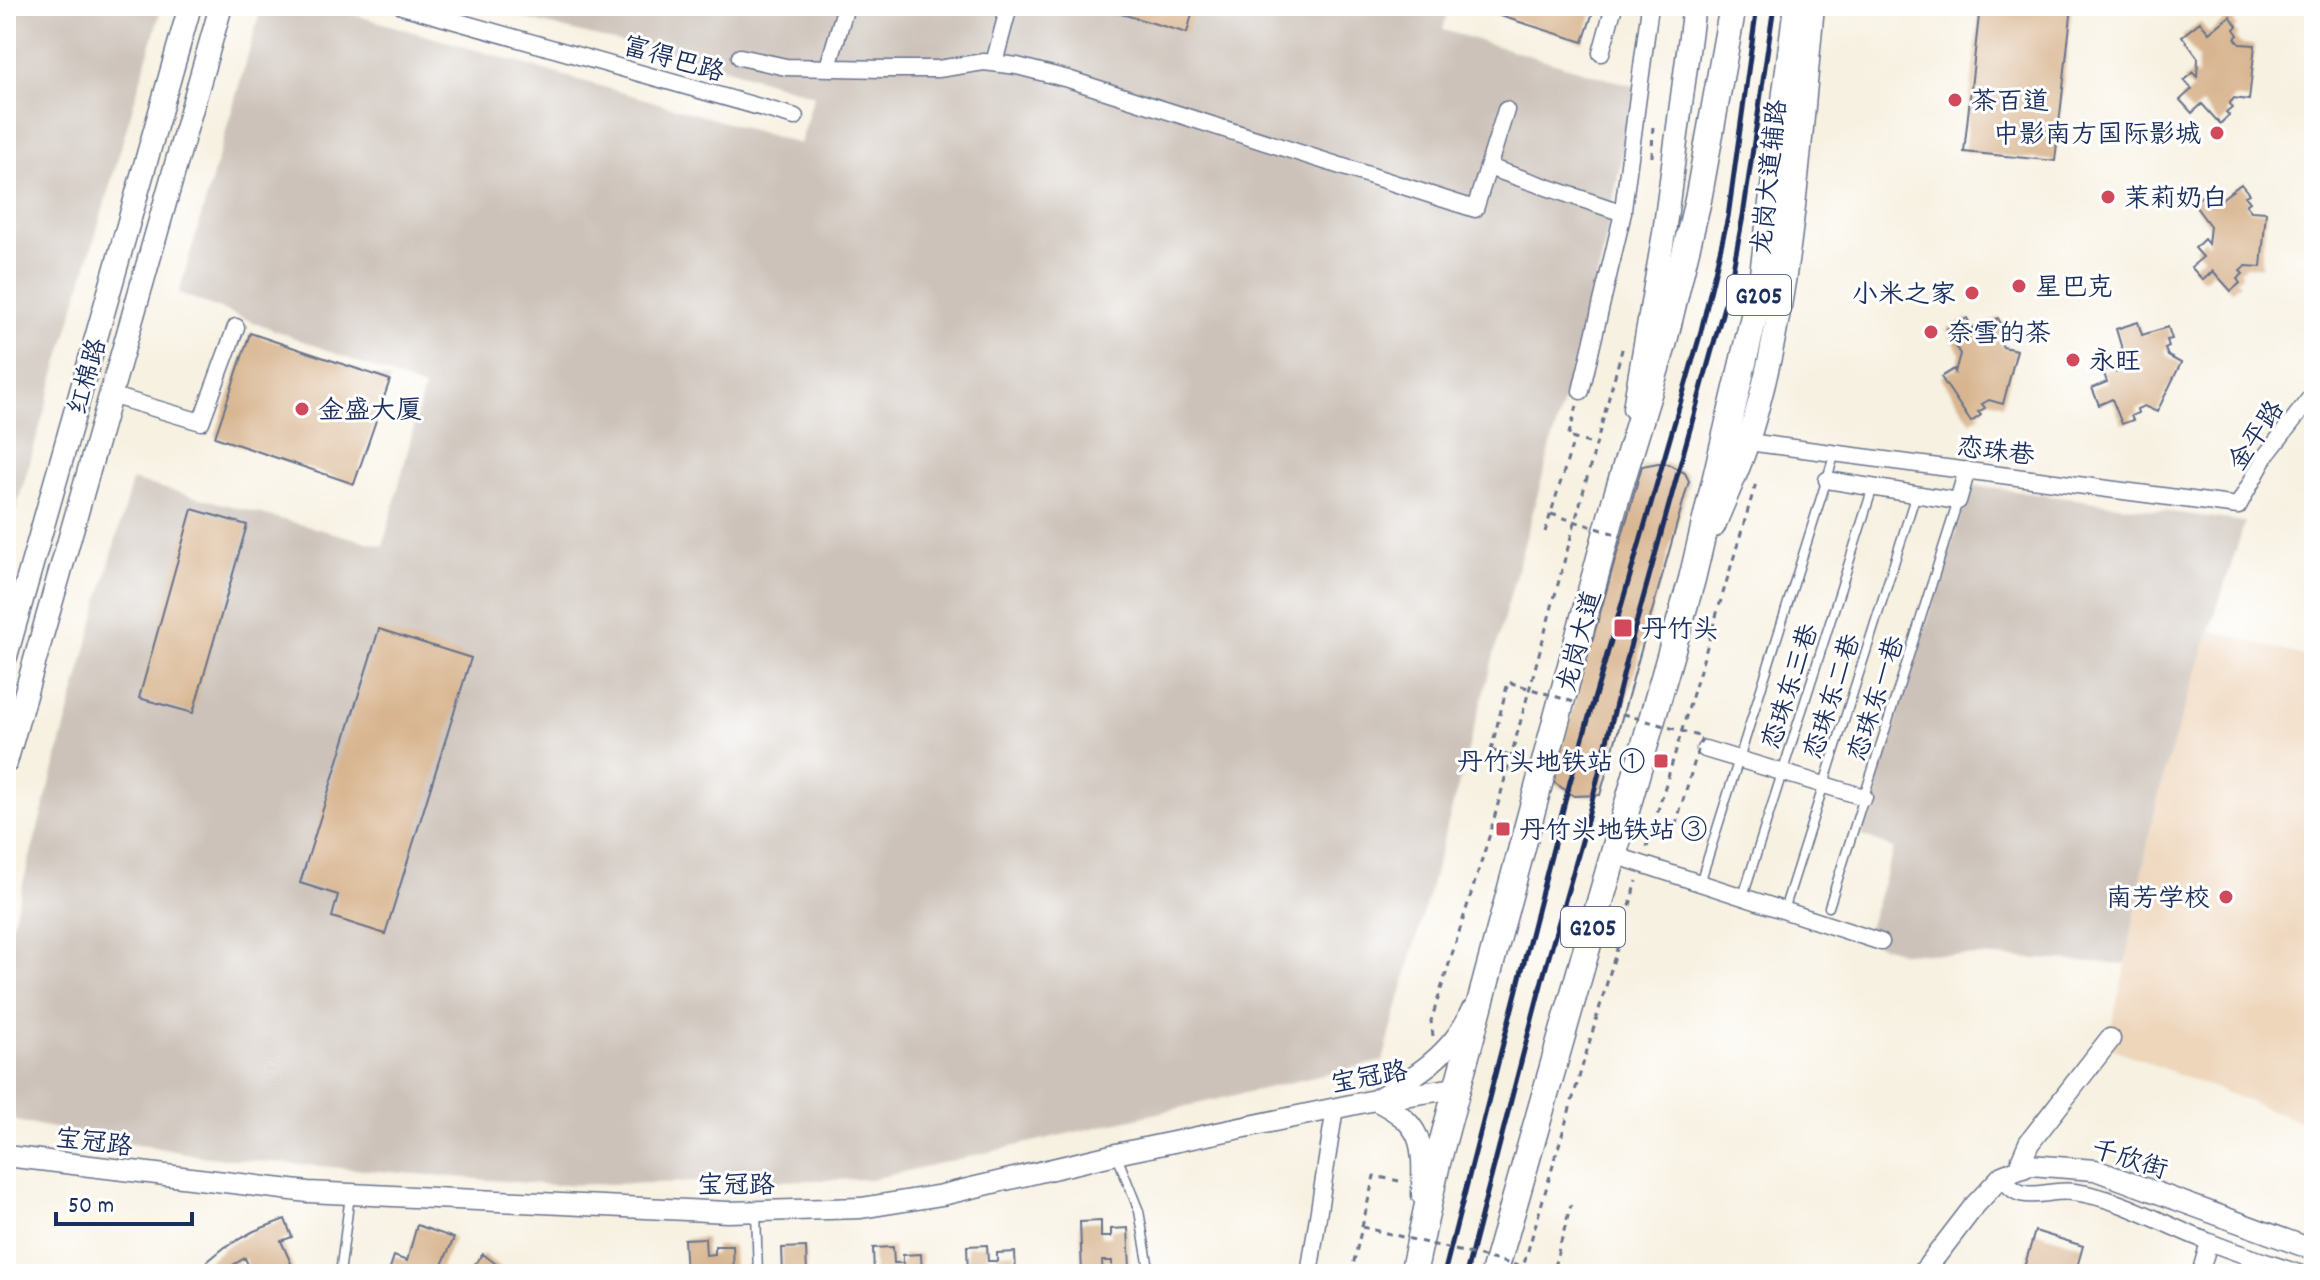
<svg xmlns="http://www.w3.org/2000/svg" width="2320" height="1280" font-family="Dekko,'LXGW WenKai TC',sans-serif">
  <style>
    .built { fill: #eed6bb }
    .industrial { fill: #ccc2b9 }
    .building { fill: #d8b590 }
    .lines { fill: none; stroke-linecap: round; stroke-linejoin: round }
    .service-casing { stroke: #68738c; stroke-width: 11 }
    .minor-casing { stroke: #68738c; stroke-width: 19 }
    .tertiary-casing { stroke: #68738c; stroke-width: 23 }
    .secondary-casing { stroke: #68738c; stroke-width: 25 }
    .trunk-casing { stroke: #68738c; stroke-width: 29 }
    .path { stroke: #68738c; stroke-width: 3; stroke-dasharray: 6 6; stroke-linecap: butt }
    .service { stroke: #fff; stroke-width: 8 }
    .minor { stroke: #fff; stroke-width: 16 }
    .tertiary { stroke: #fff; stroke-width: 20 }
    .secondary { stroke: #fff; stroke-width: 22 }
    .trunk { stroke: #fff; stroke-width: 26 }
    .rail { stroke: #1b2f5e; stroke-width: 5 }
    .path-bridge { stroke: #68738c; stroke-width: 3; stroke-dasharray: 6 6; stroke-linecap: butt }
    .poi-dot { fill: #d1495b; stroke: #fff; stroke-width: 3 }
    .labels { text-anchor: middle; stroke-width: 6; stroke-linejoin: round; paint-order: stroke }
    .shield { fill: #fff; stroke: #5f6d8e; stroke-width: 2 }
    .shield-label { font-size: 24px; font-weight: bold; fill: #1b2f5e }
    .street-label { font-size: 26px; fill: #1b2f5e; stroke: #fff }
    .poi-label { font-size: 26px; fill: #1b2f5e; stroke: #fff; text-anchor: start }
  </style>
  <rect width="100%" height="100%" fill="#fff"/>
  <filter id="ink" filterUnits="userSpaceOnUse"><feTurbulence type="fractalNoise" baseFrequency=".0125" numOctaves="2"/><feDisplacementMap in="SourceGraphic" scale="16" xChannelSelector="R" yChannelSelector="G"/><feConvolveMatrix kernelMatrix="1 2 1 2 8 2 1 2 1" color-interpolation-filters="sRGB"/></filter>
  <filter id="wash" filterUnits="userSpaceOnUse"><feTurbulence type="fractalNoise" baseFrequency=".006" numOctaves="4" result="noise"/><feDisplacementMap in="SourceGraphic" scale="32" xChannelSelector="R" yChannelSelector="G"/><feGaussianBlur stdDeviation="1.8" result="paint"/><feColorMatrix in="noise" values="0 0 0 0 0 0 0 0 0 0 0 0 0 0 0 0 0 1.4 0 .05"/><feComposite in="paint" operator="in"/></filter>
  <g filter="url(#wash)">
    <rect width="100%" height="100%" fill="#f7f1e1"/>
    <path class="built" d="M2210,630L2314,659V1127L2111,1048L2101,1036L2112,1023L2126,964L2150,830L2167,763Z"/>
    <path class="industrial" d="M6,6H162L6,544Z
      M262,6H324L800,144L814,95L730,70L474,6H1449L1443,30L1636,87L1600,266L1383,1061L872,1179L552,1185L206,1157L16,1121L6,1103V946L132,480L383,546L424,388L179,293Z
      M1970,485L2245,522L2167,763L2150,830L2126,964L1901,952L1864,940L1894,849L1861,835Z"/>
    <g id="blocks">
      <path class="building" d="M1094,6H1194L1187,33Z
        M1469,6H1595L1583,42Z
        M1980,6H2072L2055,161L1964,152Z
        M2230,16L2237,26L2234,29L2238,35L2235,38L2240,44L2255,45L2249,100L2234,98L2229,104L2232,107L2226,112L2229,115L2220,124L2202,104L2192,113L2180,100L2192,89L2184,80L2193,72L2197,77L2198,58L2182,36L2200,22L2209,33Z
        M2241,184L2249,194L2245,196L2250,202L2246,205L2251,211L2266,212L2261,267L2246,266L2240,271L2243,274L2237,279L2240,283L2231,291L2213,271L2203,280L2191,267L2203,257L2195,248L2204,239L2208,244L2210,226L2193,203L2211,189L2220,200Z
        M1967,318L1974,331L1998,318L2004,329L2000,331L2003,338L1999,340L2003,347L2017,350L2003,404L1989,400L1982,404L1985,408L1978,412L1981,415L1971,422L1941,377L1954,369L1955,372L1960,354L1947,329Z
        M2138,322L2142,335L2168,327L2172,339L2167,340L2169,347L2165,349L2168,356L2181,363L2157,412L2144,406L2137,409L2138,413L2131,416L2133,420L2122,424L2112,399L2099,405L2092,388L2107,382L2103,371L2114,367L2116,372L2124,356L2116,329Z
        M250,333L390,380L354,484L215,437Z
        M1658,463L1668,464L1685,473L1689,481L1600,795L1574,796L1552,781L1642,466Z
        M192,509L247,525L193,713L139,698Z
        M379,629L471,658L385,934L332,917L338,895L300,883Z
        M285,1219L292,1237L281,1241L296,1274H252L245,1258L226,1269L230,1274H192L225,1247L254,1231Z
        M1101,1221V1237H1111V1229L1128,1228L1130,1268L1112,1269V1261H1102L1103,1274H1082L1080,1222Z
        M417,1225L454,1238L438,1274H388L394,1256L407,1261Z
        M2035,1231L2083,1246L2075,1274H2022Z
        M705,1238L706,1255L715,1254V1246H733L734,1274H686L684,1239Z
        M987,1245L988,1261H997V1253L1015,1252L1016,1274H968L967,1246Z
        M806,1247L807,1274H783L782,1248Z
        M893,1247L894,1263H903V1255L921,1254L922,1274H874L873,1248Z
        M483,1254L509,1274H470V1270Z"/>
    </g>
  </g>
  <g filter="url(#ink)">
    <use href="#blocks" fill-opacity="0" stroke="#68738c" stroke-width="2"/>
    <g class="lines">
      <defs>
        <path id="service" d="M1700,883L1835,453
          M1743,896L1873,487
          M1829,907L1958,501
          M1784,910L1916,494
          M1117,1156L1139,1211L1150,1274
          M756,1211L758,1274
          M340,1274L350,1195"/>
        <path id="minor" d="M402,6L795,117
          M1601,53L1614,6
          M740,57L786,67L884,69H938L984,62L1017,66L1068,79L1475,209L1506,110
          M994,63L1009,6
          M828,67L846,6
          M1488,167L1623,213
          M1581,391L1622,217L1650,6
          M110,395L201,422L236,327
          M1748,442L2238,506L2267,454L2314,393
          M1827,480L1958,501L1967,470
          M1705,749L1864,797
          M1614,855L1881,942
          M2002,1176C2020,1208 2045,1188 2074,1192C2120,1198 2164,1225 2207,1241C2238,1254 2269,1263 2301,1274
          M1309,1274L1335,1108
          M2200,1274L2209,1242"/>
        <path id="tertiary" d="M6,1156L308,1192L728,1212L861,1208L942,1195L1116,1154L1375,1100L1457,1088
          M2023,1168L2022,1159L2029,1143L2110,1039
          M1422,1195C1423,1143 1425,1125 1375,1100C1413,1078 1453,1054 1471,1011
          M1922,1274L1975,1205L2002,1176L2030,1165L2095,1170L2314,1250"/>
        <path id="secondary" d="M1634,408L1664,233L1694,6
          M1714,526C1725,498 1739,470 1748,441C1792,301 1799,152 1813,6
          M6,656L190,6
          M6,762L221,6"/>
        <path id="trunk" d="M1413,1274L1437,1163L1615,502L1663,345L1698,200L1733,6
          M1494,1274L1692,579L1762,282L1797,6"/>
      </defs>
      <use href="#service" class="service-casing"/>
      <use href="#minor" class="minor-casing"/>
      <use href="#tertiary" class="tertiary-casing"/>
      <use href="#secondary" class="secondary-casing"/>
      <use href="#trunk" class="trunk-casing"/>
      <path class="path" d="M1652,157L1653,121
        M1577,406L1568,437L1596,445
        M1545,532L1574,439
        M1491,750L1510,756
        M1647,847L1756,483
        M1433,1036L1431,1021L1489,837L1623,346
        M1362,1227L1374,1176L1399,1181
        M1521,1274L1637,881"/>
      <use href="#service" class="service"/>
      <use href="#minor" class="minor"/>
      <use href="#tertiary" class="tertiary"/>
      <use href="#secondary" class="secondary"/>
      <use href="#trunk" class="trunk"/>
      <path class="rail" d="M1444,1274L1570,782L1700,335L1728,217L1757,6
        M1466,1274L1543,977L1582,841L1634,631L1730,285L1743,216L1774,6"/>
      <path class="path-bridge" d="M1551,514L1622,536
        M1623,714L1702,737L1675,827
        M1491,750L1508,682L1574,702
        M1351,1274L1362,1227L1552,1274L1571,1205"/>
    </g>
  </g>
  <g class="poi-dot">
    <circle cx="1955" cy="100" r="8"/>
    <circle cx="2217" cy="133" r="8"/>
    <circle cx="2108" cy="197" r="8"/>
    <circle cx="2019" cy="286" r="8"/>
    <circle cx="1972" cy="293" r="8"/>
    <circle cx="1931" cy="332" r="8"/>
    <circle cx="2073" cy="360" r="8"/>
    <circle cx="302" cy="409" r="8"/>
    <rect x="1613" y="618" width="20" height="20" rx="4"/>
    <rect x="1653" y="753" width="16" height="16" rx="4"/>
    <rect x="1495" y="821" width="16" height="16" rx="4"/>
    <circle cx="2226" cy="897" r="8"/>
  </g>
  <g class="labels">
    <g class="shield">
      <rect x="1727" y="275" width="64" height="40" rx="6"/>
      <rect x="1561" y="907" width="64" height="40" rx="6"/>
    </g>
    <g class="shield-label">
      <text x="1759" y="303">G205</text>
      <text x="1593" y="935">G205</text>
    </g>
    <g class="street-label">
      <text transform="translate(674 58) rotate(16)" y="9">富得巴路</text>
      <text transform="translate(1768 177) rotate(-84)" y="9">龙岗大道辅路</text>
      <text transform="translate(86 376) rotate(-74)" y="9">红棉路</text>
      <text transform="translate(2255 435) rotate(-56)" y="9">金平路</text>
      <text transform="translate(1996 450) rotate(7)" y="9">恋珠巷</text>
      <text transform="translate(1578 641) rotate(-75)" y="9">龙岗大道</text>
      <text transform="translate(1789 686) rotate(-72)" y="9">恋珠东三巷</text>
      <text transform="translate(1831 696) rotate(-72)" y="9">恋珠东二巷</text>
      <text transform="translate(1875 698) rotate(-72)" y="9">恋珠东一巷</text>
      <text transform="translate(1369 1076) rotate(-10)" y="9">宝冠路</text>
      <text transform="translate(94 1141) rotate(7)" y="9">宝冠路</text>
      <text transform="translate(2130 1158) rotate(17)" y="9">千欣街</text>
      <text x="736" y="1193">宝冠路</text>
    </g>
    <g class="poi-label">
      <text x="1971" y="109">茶百道</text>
      <text x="2201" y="142" text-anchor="end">中影南方国际影城</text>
      <text x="2124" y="206">茉莉奶白</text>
      <text x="2035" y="295">星巴克</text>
      <text x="1956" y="302" text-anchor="end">小米之家</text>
      <text x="1947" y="341">奈雪的茶</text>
      <text x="2089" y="369">永旺</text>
      <text x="318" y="418">金盛大厦</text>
      <text x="1641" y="637">丹竹头</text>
      <text x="1645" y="770" text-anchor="end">丹竹头地铁站 ①</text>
      <text x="1519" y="838">丹竹头地铁站 ③</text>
      <text x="2210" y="906" text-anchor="end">南芳学校</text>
    </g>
  </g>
  <rect width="2320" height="1280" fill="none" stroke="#fff" stroke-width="32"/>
  <path d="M56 1212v12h136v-12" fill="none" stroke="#1b2f5e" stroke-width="4"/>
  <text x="68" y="1212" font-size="24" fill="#1b2f5e" stroke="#ffffff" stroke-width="6" paint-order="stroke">50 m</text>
</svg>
